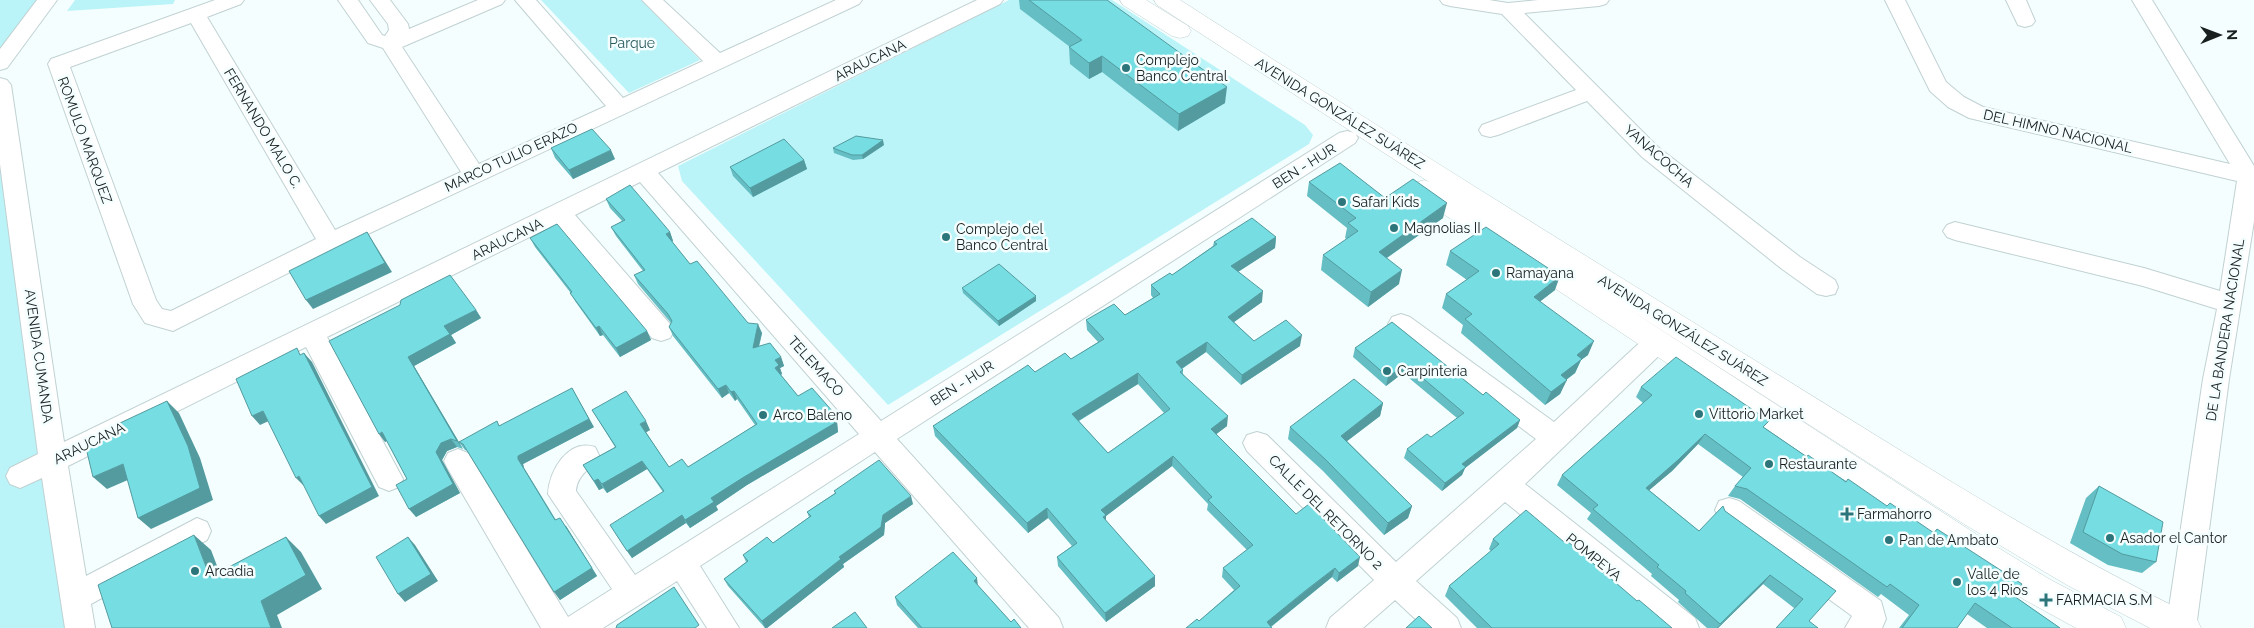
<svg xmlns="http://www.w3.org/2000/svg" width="2254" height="628" font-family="Raleway,sans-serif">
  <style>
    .green { fill: #baf4f8 }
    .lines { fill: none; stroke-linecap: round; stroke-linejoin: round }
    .street-casing { stroke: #c1d1d2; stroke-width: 2 }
    .secondary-casing { stroke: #c1d1d2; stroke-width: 1 }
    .street { fill: #fff; fill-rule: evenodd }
    .secondary { fill: #fff; fill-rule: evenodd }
    .wall { fill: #65bec3; fill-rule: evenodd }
    .shaded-wall { fill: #539b9f }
    .building { fill: #76dde3; stroke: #539b9f; fill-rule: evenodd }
    .poi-dot { fill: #2c767b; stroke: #f4fefe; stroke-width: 2 }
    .labels { text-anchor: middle; stroke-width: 5; stroke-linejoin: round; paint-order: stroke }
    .park-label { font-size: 14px; fill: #2c5a5d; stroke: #f4fefe }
    .street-label { font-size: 14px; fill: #191f1f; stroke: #f4fefe }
    .poi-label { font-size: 14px; fill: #191f1f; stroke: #f4fefe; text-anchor: start }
  </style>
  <rect width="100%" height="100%" fill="#f4fefe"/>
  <path class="green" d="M0,0H45L0,63Z
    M75,0H175L173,4L67,11Z
    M541,0H641L700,60L629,93Z
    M1009,0H1112L1305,125L1313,135L1309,144L888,405L682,181L678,166Z
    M0,85L80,628H0Z"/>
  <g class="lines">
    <defs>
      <path id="street" d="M37,0H57L7,68L0,70V49Z
        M215,0H244L241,4L207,17L335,230L461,172L383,48L368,43L338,0H358L382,35L385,36L389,30L388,24L370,0H390L408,24L409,29L478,0H505L502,4L402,47L479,164L606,106L515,0H536L623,98L703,61L642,0H663L720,53L836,0H862L859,4L338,248L173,331L145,323L133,304L48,64L51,59ZM191,23L316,239L171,311L162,309L156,300L70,67Z
        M977,0H1003L1000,4L658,173L881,421L1339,133L1347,131L1355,133L1358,138L1355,143L897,439L1059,618L1063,628H1029L875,452L700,566L739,628H707L677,581L603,628H541L448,469L444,461L448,453L458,449L468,453L568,617L612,589L548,494C549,471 568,438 595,447L599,455C592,469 577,474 576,491L635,575L859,434L640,182L575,215L670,324L674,331L670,338L661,341L652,338L556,224L327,337L403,479L399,487L389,491L379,487L306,347L68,466L86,576L197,518L207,522L211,531L207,540L91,604L95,628H65L42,478L20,488L10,484L6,476L10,468L38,454L0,164V78L7,80L11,85L64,442Z
        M1440,0H1489L1508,3L1538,0H1609L1606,4L1599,6L1524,13L1658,147L1800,257L1835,280L1838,287L1835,294L1826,296L1817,294L1782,269L1642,157L1587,101L1498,135L1490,137L1482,135L1479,130L1482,125L1576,90L1502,14L1450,6L1443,4Z
        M1885,0H1905L1946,82L1964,97L1983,107L2230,164L2132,0H2152L2254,166V221L2229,379L2196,628H2166L2203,379L2217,309L2143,286L1955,240L1947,237L1943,231L1947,225L1955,222L2144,268L2220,291L2237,181L1969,118L1948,107L1930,91Z
        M2006,0H2026L2035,21L2032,25L2025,27L2018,25Z
        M1401,314L1410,317L1554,422L1649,334L1658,331L1667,334L1671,341L1667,348L1525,484L1695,618L1699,628H1661L1505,502L1416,581L1457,618L1461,628H1425L1395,600L1363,628H1326L1330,618L1374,580L1247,451L1243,443L1247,435L1257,432L1267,435L1396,562L1536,439L1392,331L1388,324L1392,317Z
        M1729,498L1739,501L1881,601L1886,619L1882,628H1845L1852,616L1719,519L1715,510L1719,501Z"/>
      <path id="secondary" d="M1120,0H1146L1188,26L1191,31L1188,36L1180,38L1172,36L1123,5Z
        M1154,0H1180C1376,126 1574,249 1772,371C1912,457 2048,546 2196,617L2201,628H2150L2067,585L1964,524L1624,306L1979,536L2049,579L2121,617L2126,628H2076L2025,600L1956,556L1415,195L1411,189L1415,183L1424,180L1429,182L1157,5Z"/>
    </defs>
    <use href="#street" class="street-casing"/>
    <use href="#secondary" class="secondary-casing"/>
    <use href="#street" class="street"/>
    <use href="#secondary" class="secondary"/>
  </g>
  <path class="wall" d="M1019,0H1107L1225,103L1178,131L1102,72L1089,79L1070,64L1069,47H1070L1020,9Z
    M884,145L863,159L853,160L834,153L833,148Z
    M551,148L615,159L573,179L555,158Z
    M804,160L807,169L753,197L733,176L730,167Z
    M1309,182L1385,198L1443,218L1387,258L1399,284L1368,307L1321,270L1323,255L1347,239L1345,238L1347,228L1307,196Z
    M606,199L670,232L673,241L672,242L690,264L748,323L762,333L759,347L781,357L784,366L780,368L782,374L781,375L798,396L834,413L837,422L838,432L747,485L716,506L718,510L690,528L686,523L632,558L615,533L663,492L647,469L607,493L603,488L599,490L583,465L615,447L592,410L650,430L646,432L669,467H688L755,425L737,399L735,401L729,393L722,398L673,336L669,327L671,323L638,284L634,275L643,271L616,236L611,227L622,221L610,208Z
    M1276,237L1275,248L1238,272L1262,302L1234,322L1254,341L1300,346L1241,385L1206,352L1182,369L1183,370V374L1227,426L1216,434L1296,514L1358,566L1337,582L1332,577L1271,627L1199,621L1234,590L1222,577L1223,568L1247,550L1207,510L1208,504L1172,466L1106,516V521L1155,576V586L1106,622L1058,566L1057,557L1072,546L1048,518L1028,533L935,436L933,426L1035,372L1071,359L1098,342L1087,330L1086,320L1125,315L1153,298L1151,295V285L1172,275L1213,246L1214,242ZM1138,384L1164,413L1108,453L1079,421Z
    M530,238L647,331L651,340L620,357L603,335L600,336L575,301L570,292L535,247Z
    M1450,251L1555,290L1540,301L1588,355L1581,360L1575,373L1566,380L1560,394L1545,405L1461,333L1463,325L1442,308L1446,294L1467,280L1446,265Z
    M962,288L1036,301L999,326L963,293Z
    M400,305L476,310L481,318L451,335L456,343L414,366L463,449L457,447L447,451L442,460L460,493L416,517L407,479L387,441L385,442Z
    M1392,322L1483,395L1520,420L1517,428L1465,468L1462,475L1442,491L1404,458L1407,449L1431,437L1457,418L1403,373L1386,386L1353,357L1355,348Z
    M1641,387L1765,428L1807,457L1887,506L1933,533L1937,529L2014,596L2060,628H1987L1967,614L1957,628H1899L1909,615L1881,594L1878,597L1740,499L1728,496L1735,486L1743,477L1698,444L1672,471L1649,490L1699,531L1725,511L1836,591L1794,608L1763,584L1718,628H1707L1678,602L1679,600L1651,576L1652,574L1587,519L1591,513L1557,485L1562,475L1643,403L1636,397Z
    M1383,403L1380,416L1347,441L1412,506L1408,518L1384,535L1323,471L1288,439L1290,427Z
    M500,425L594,427L523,464L524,468L556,520L566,526L597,576L560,600L468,451L465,450L459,442Z
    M2099,486L2156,562L2142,573L2108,565L2070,543L2086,498Z
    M834,491L913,504L885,523L884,535L843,564L844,567L767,628H765L728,586L724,579L746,562L743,555L773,543L809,517L807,512L835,493Z
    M1493,539L1637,601L1672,628H1477L1445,596L1449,586L1491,551L1489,549Z
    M978,586L1011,622L1021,628H918L897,605L895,597Z"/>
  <path class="shaded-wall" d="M1102,56V72L1089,79V63Z
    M1227,87L1225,103L1178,131L1179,114Z
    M883,140L884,145L863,159L862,155Z
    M611,150L615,159L573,179L569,170Z
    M804,160L807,169L753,197L750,188Z
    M1447,203L1443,218L1375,266L1379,252Z
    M367,232L392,272L313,309L306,300Z
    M670,232L673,241L669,243L666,234Z
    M1276,237L1275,248L1230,277L1231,266Z
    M1402,270L1399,284L1368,307L1371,292Z
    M1560,276L1555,290L1528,311L1534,297Z
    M1263,291L1262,302L1227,327L1228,317Z
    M1036,296V301L999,326L998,321Z
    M476,310L481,318L451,335L456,343L414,366L463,449L457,441L408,357L444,326Z
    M758,324L762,333L756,357L753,348Z
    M599,326L603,335L600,336L596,328Z
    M647,331L651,340L620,357L616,348Z
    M1302,335L1300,346L1241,385L1242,375Z
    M1594,341L1588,355L1581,360L1575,373L1554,389L1561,375L1577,355Z
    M1207,342L1206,352L1175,373L1176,362Z
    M304,353L312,362L379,496L326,524L319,516Z
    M781,357L784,366L780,368L782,374L778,376L775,368V360Z
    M1406,364L1403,373L1386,386L1388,377Z
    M1138,373V384L1073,424L1072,414Z
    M1567,380L1560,394L1545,405L1551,392Z
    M726,385L729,393L722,398L718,389Z
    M572,388L594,427L523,464L524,468L561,528L518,459V456Z
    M734,391L737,399L735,401L731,392Z
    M167,401L179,413L200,458L213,500L151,529L138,518Z
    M1383,403L1380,416L1338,448L1341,436Z
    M263,411L271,420L260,425L252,416Z
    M834,413L837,422L838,432L747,485L716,506L718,510L690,528L685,520L711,498Z
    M1228,416L1227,426L1210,439L1211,429Z
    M1520,420L1517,428L1465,468L1462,475L1442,491L1445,483L1462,464Z
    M646,421L650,430L645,433L640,424Z
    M382,432L389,440L385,442L379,434Z
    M1705,434L1698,444L1672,471L1640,498L1646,488Z
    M451,439L457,447L447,451L442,460L460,493L416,517L409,509L436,452L441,443Z
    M1173,456L1172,466L1106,516V524L1103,527L1101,510Z
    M642,461L647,469L607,493L602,484Z
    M123,464L137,476L107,489L93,477Z
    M299,476L304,486L296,478Z
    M598,479L603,488L599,490L594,481Z
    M911,496L913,504L885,523L884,535L843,564L844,567L767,628H765L762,621L883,515Z
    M1412,506L1408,518L1384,535L1388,523Z
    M1047,508L1048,518L1028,533L1027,523Z
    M682,515L686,523L632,558L627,551Z
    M566,526L597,576L560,600L554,592Z
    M194,535L211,550L227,592L210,577Z
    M286,537L301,552L322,589L277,615L282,628H271L261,601Z
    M408,537L415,545L438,581L405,602L398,594Z
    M1360,557L1358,566L1337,582L1339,573Z
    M1335,568L1332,577L1269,628L1267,622Z
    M1770,575L1763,584L1718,628H1717Z
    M1155,576V586L1106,622L1105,613Z
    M977,578L978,586L974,581Z"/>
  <path class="building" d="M1029,0H1107L1227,87L1179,114L1102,56L1089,63L1069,47L1082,40Z
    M592,129L611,150L569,170L551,148Z
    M856,136L883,140L862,155H852L833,148Z
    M784,139L804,160L750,188L730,167Z
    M1340,163L1385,198L1413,179L1447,203L1379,252L1402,270L1371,292L1323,255L1358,231L1348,223L1356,218L1309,182Z
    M630,185L659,219L670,232L666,234L690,264L697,261L748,323L758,324L753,348L770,343L781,357L775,360L779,365L775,368L798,396L812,388L834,413L835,423L744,477L711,498L714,502L685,520L682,515L627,551L610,525L664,491L642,461L602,484L598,479L594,481L583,465L616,447L592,410L626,391L646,421L640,424L669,467L682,459L688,467L757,424L734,391L731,392L726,385L718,389L669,327L672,321L668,314L634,275L645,270L611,227L625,220L606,199Z
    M1252,218L1276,237L1231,266L1263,291L1228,317L1254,341L1286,320L1302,335L1242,375L1207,342L1176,362L1183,370L1180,372L1228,416L1211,429L1296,514L1309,504L1360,557L1339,573L1335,568L1305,591L1267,622L1272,628H1186L1197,619L1199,621L1240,586L1223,568L1253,545L1208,500L1212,497L1173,456L1101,510L1106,515L1103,517L1155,576L1105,613L1057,557L1077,543L1047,508L1027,523L933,426L1028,365L1035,372L1065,353L1071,359L1104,339L1086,320L1114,304L1125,315L1160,294L1151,285L1170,273L1172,275L1217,244L1214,242ZM1138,373L1170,409L1108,453L1072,414Z
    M557,224L647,331L616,348L599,326L596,328L570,293L572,292L530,238Z
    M1486,227L1560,276L1534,297L1594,341L1577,355L1582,359L1561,375L1567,380L1551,392L1465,319L1472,314L1446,294L1479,271L1450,251Z
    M367,232L385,263L306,300L289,271Z
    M999,264L1036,296L998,321L962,288Z
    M450,275L476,310L444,326L450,334L408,357L457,441L451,439L441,443L436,452L453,484L409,509L396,485L407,479L382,432L379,434L329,341L400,305L401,300Z
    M1392,322L1483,395L1486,392L1520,420L1462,464L1466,467L1445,483L1407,449L1427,434L1431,437L1464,413L1406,364L1388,377L1355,348Z
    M297,348L300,355L304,353L372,487L319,516L299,476L296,478L263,411L252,416L236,379Z
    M1676,357L1769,421L1763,427L1807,457L1808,455L1846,482L1848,479L1887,506L1890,503L1934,533L1937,529L2022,584L2014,596L2060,628H2012L1975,603L1957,628H1902L1919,605L1890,584L1887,587L1747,489L1735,486L1751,468L1705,434L1678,460L1646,488L1699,531L1723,506L1725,511L1836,591L1809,621L1818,628H1776L1803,599L1770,575L1720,624L1685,593L1686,591L1657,567L1659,565L1593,509L1598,505L1562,475L1652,395L1641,387Z
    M1354,379L1383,403L1341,436L1412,506L1388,523L1325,459L1290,427Z
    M572,388L589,419L518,456V459L555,520L560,518L592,568L554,592L463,444L459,442L497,421L499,426Z
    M167,401L188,446L200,488L138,518L123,464L93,477L86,448L124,431L120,423Z
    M879,460L911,496L883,515L881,527L839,557L841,559L762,621L724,579L748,561L743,555L767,537L773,543L811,516L807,512L836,493L834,491Z
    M2099,486L2163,522L2156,562L2122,554L2083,532Z
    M1526,510L1564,542L1566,540L1637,601L1639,600L1672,628H1492L1449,586L1499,544L1493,539Z
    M194,535L210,577L286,537L306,575L261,601L271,628H112L98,585Z
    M408,537L431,574L398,594L376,557Z
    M953,552L977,578L974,581L1011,622L1014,619L1021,628H922L895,597Z
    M674,587L699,625L695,628H616L617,625Z
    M855,612L867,628H832Z
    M1419,616L1432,628H1406Z"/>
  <g class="poi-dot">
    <circle cx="1126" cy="68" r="5"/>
    <circle cx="1342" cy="202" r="5"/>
    <circle cx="1394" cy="228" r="5"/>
    <circle cx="946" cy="237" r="5"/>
    <circle cx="1496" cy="273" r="5"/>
    <circle cx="1387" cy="371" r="5"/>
    <circle cx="1699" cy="414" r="5"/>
    <circle cx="763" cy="415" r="5"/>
    <circle cx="1769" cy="464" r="5"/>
    <path d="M1844.5 506.5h5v5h5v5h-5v5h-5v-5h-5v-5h5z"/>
    <circle cx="2110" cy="538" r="5"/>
    <circle cx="1889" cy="540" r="5"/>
    <circle cx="195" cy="571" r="5"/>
    <circle cx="1957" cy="582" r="5"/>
    <path d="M2043.5 592.5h5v5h5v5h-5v5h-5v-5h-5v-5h5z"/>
  </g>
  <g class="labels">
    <g class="park-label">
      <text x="632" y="48">Parque</text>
    </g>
    <g class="street-label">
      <text transform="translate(870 60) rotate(-26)" y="5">ARAUCANA</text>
      <text transform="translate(1340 113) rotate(32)" y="5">AVENIDA GONZÁLEZ SUÁREZ</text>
      <text transform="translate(263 128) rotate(59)" y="5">FERNANDO MALO C.</text>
      <text transform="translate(2058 131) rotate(13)" y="5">DEL HIMNO NACIONAL</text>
      <text transform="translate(85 140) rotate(70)" y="5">ROMULO MARQUEZ</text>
      <text transform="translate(1659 156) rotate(41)" y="5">YANACOCHA</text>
      <text transform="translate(511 157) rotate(-25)" y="5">MARCO TULIO ERAZO</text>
      <text transform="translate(1304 166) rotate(-32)" y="5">BEN - HUR</text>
      <text transform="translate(507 239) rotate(-26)" y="5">ARAUCANA</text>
      <text transform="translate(1683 330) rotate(32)" y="5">AVENIDA GONZÁLEZ SUÁREZ</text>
      <text transform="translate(2225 330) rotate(-81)" y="5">DE LA BANDERA NACIONAL</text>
      <text transform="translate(39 356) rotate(82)" y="5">AVENIDA CUMANDA</text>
      <text transform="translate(816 366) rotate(48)" y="5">TELEMACO</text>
      <text transform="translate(962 383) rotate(-32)" y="5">BEN - HUR</text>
      <text transform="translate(89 443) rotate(-26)" y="5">ARAUCANA</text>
      <text transform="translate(1326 512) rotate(45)" y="5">CALLE DEL RETORNO 2</text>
      <text transform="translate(1594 557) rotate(39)" y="5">POMPEYA</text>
    </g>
    <g class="poi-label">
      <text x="1136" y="65">Complejo<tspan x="1136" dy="16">Banco Central</tspan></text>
      <text x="1352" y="207">Safari Kids</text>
      <text x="1404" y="233">Magnolias II</text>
      <text x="956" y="234">Complejo del<tspan x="956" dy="16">Banco Central</tspan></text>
      <text x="1506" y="278">Ramayana</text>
      <text x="1397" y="376">Carpinteria</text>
      <text x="1709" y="419">Vittorio Market</text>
      <text x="773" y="420">Arco Baleno</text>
      <text x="1779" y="469">Restaurante</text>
      <text x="1857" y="519">Farmahorro</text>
      <text x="2120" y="543">Asador el Cantor</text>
      <text x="1899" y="545">Pan de Ambato</text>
      <text x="205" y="576">Arcadia</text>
      <text x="1967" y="579">Valle de<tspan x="1967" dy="16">los 4 Rios</tspan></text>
      <text x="2056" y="605">FARMACIA S.M</text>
    </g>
  </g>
  <g transform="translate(2219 35) rotate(89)" stroke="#f4fefe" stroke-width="4" paint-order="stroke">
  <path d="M0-4L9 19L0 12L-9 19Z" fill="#191f1f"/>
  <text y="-8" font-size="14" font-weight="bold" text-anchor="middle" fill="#191f1f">N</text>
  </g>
</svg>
